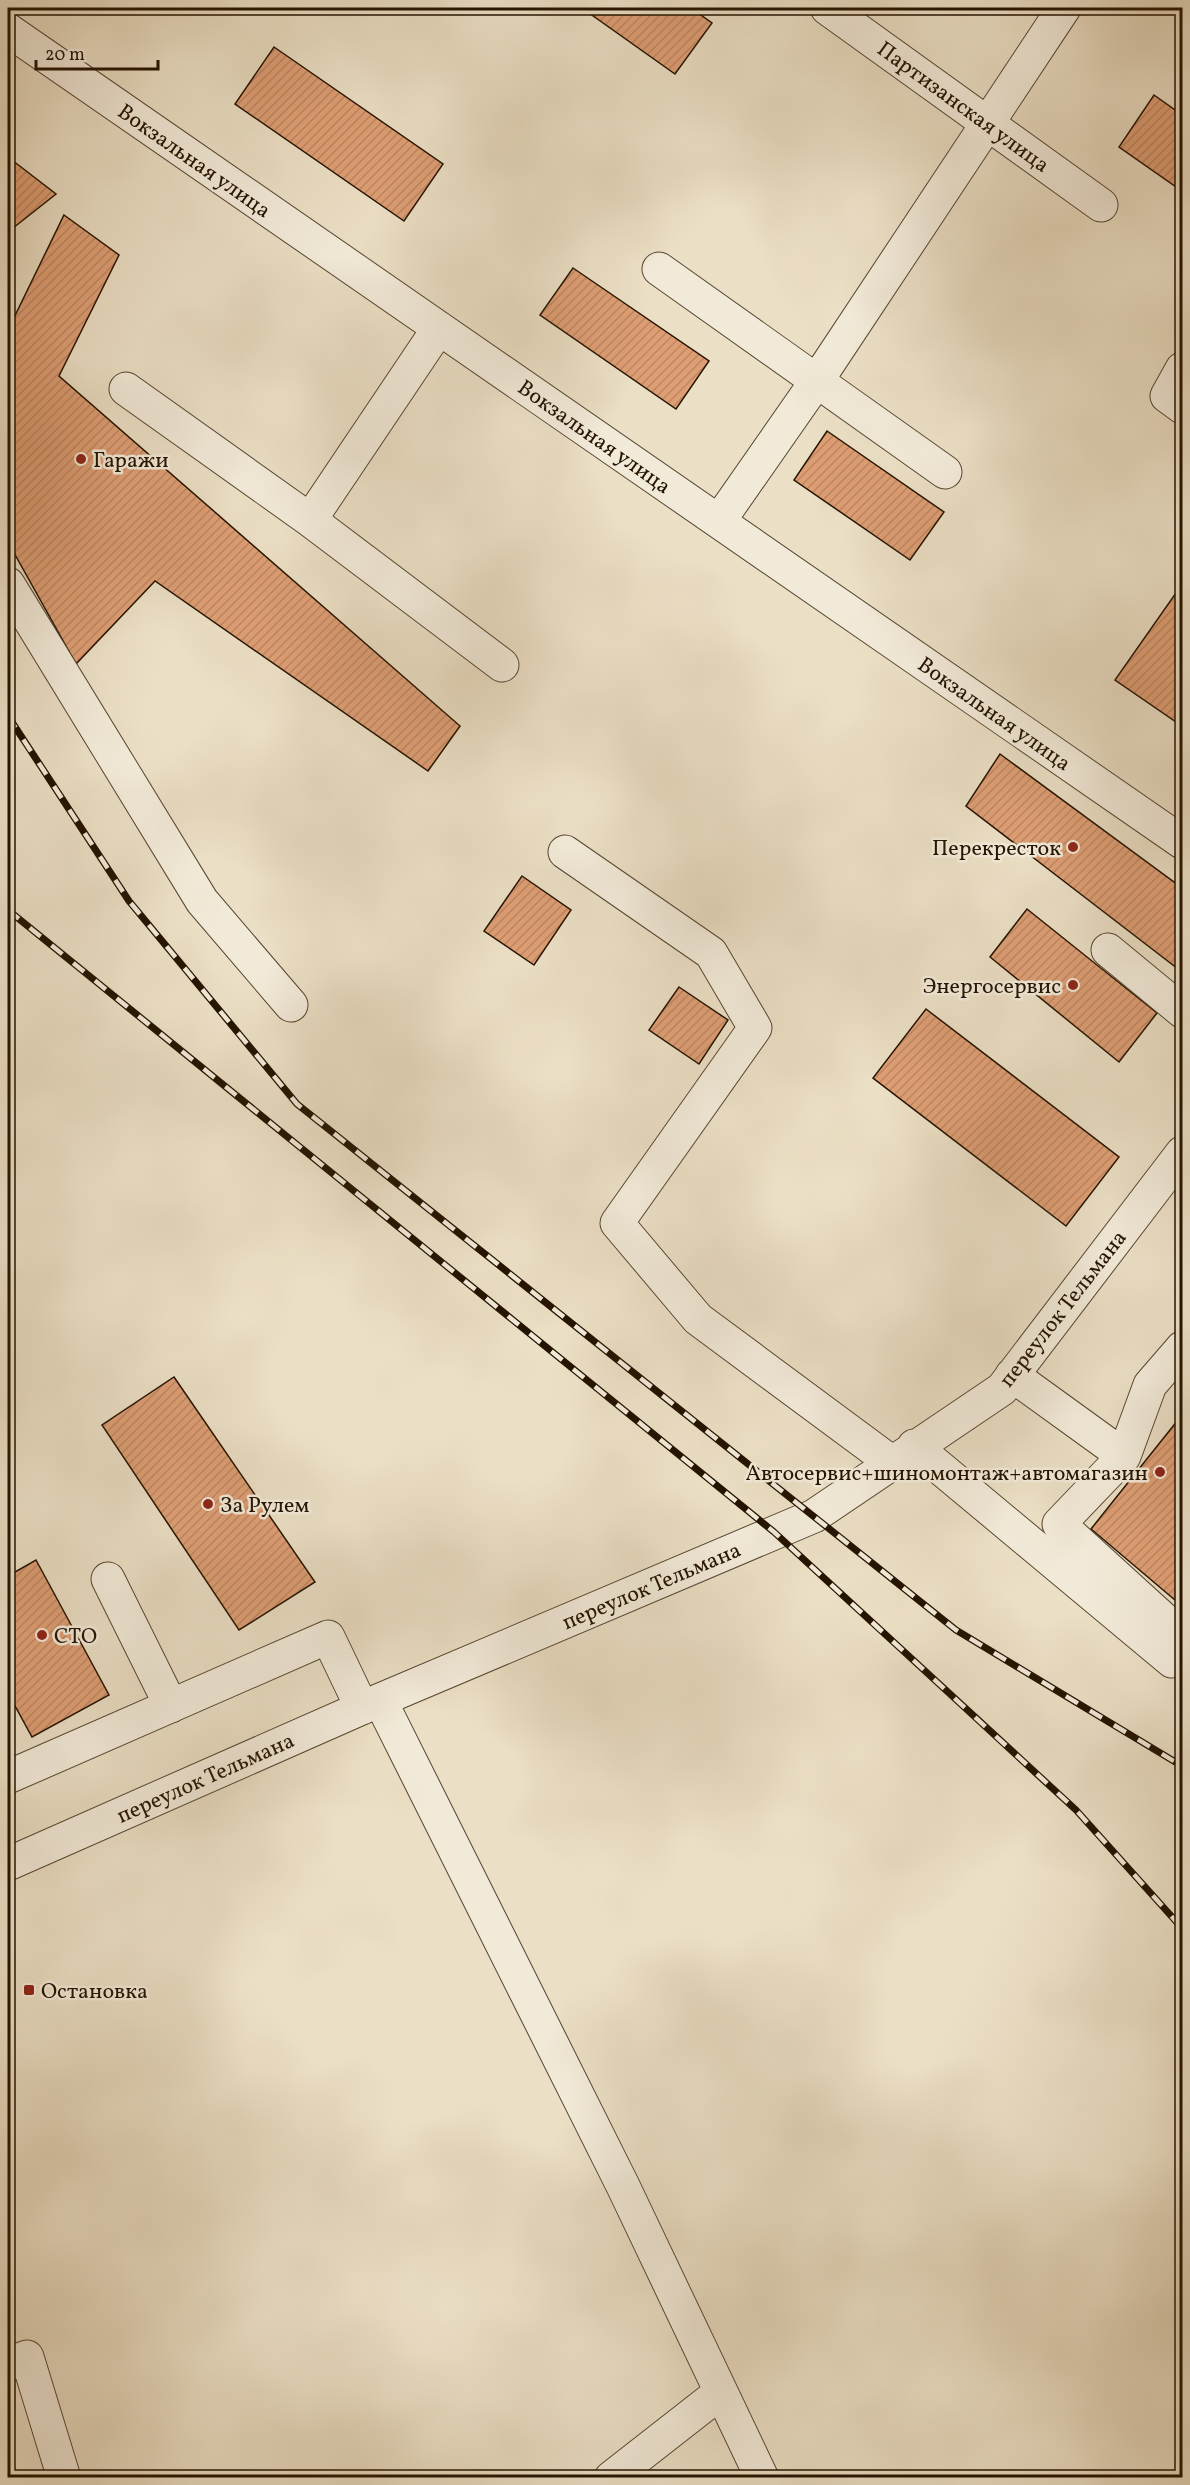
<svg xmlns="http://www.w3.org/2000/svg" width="1190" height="2485" font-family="Vollkorn,serif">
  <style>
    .building { fill: url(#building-hatch); stroke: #241300; stroke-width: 1.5 }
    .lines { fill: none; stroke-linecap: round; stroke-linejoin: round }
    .minor-casing { stroke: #564631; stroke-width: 35 }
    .minor { stroke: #f2ead9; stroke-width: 33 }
    .rail-casing { stroke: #241300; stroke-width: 7 }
    .rail { stroke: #f2ead9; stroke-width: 4.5; stroke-dasharray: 14; stroke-linecap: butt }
    .poi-dot { fill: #8f2418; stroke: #f2ead9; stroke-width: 2 }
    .labels { text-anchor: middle; stroke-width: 5; stroke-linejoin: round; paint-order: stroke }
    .street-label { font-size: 22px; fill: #241300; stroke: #f2ead9 }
    .poi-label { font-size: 22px; fill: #241300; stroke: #f2ead9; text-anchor: start }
  </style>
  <defs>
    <pattern id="building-hatch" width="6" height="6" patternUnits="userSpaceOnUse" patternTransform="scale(1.5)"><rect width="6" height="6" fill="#de9e74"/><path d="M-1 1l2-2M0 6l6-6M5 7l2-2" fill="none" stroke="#be8763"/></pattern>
  </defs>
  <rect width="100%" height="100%" fill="#ebdfc5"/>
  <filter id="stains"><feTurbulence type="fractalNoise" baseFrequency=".00333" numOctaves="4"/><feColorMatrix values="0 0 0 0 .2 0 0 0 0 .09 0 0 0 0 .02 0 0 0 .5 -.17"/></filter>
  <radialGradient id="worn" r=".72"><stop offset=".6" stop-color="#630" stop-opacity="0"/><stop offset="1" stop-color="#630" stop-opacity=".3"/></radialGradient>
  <path class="building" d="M582,8H691L712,23L675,74Z
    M274,47L443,164L404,221L235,104Z
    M1154,95L1182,115V191L1119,147Z
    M8,157L56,194L8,232Z
    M64,215L119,255L59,376L460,726L428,771L155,581L76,664L8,542V330Z
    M573,268L709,361L676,409L540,315Z
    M827,431L944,512L910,560L794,480Z
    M1178,590L1182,593V726L1115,680Z
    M1000,754L1182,888V972L966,806Z
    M522,876L571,910L534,965L484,931Z
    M1027,909L1157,1013L1119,1062L990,957Z
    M679,987L728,1020L699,1064L649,1030Z
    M926,1009L1119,1157L1066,1226L873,1078Z
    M174,1377L315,1582L239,1630L102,1425Z
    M1182,1415V1606L1091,1529Z
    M36,1560L109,1695L32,1737L8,1693V1576Z"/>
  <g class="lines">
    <defs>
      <path id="minor" d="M827,8L1101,205
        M8,30L1182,842
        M659,269L945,472
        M439,328L310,520L502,665
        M1182,369L1167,396L1182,407
        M126,389L310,520
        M719,521L816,382L1064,8
        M8,584L202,901L291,1005
        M565,852L711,953L755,1028L617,1223L698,1319L891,1462
        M1108,950L1182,1011
        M1182,1348L1150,1385L1124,1456L1059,1524L1182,1636
        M1012,1375L1124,1456
        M914,1446L1172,1661L1182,1654
        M108,1579L171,1706
        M380,1700L623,2186L762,2478
        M8,1777L328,1637L362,1708
        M8,1864L380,1700L814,1516L1002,1389L1182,1153
        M8,2364L27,2357L64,2478
        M611,2478L721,2392"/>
    </defs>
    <use href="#minor" class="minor-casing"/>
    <use href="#minor" class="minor"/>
    <defs>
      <path id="rail" d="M8,716L129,901L297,1104L956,1630L1182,1766
        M8,910L774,1532L1076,1810L1182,1928"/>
    </defs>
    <use href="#rail" class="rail-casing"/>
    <use href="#rail" class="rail"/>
  </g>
  <g class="poi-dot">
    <circle cx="81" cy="459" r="6"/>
    <circle cx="1073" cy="847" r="6"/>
    <circle cx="1073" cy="985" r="6"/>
    <circle cx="1160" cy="1472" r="6"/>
    <circle cx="208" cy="1504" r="6"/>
    <circle cx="42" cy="1635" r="6"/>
    <rect x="23" y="1984" width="12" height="12" rx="3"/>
  </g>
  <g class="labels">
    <g class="street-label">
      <text transform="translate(964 106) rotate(36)" y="8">Партизанская улица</text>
      <text transform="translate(195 160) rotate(35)" y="8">Вокзальная улица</text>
      <text transform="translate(595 436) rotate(35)" y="8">Вокзальная улица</text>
      <text transform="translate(995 713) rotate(35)" y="8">Вокзальная улица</text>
      <text transform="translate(1062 1308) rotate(-52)" y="8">переулок Тельмана</text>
      <text transform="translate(651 1585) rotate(-23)" y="8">переулок Тельмана</text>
      <text transform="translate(205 1777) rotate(-24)" y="8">переулок Тельмана</text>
    </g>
    <g class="poi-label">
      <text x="93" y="467">Гаражи</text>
      <text x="1061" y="855" text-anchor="end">Перекресток</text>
      <text x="1061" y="993" text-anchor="end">Энергосервис</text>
      <text x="1148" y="1480" text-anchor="end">Автосервис+шиномонтаж+автомагазин</text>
      <text x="220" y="1512">За Рулем</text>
      <text x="54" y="1643">СТО</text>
      <text x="41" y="1998">Остановка</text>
    </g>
  </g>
  <rect width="1190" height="2485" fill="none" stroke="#ebdfc5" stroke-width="30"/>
  <rect x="9" y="9" width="1172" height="2467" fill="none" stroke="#241300" stroke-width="3"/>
  <rect x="15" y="15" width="1160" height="2455" fill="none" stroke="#241300" stroke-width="1.5"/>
  <path d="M36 60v9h122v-9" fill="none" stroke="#241300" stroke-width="3"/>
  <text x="45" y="60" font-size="18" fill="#241300" stroke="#f2ead9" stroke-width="4.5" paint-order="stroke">20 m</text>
  <rect width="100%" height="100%" filter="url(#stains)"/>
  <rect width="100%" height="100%" fill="url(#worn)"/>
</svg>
